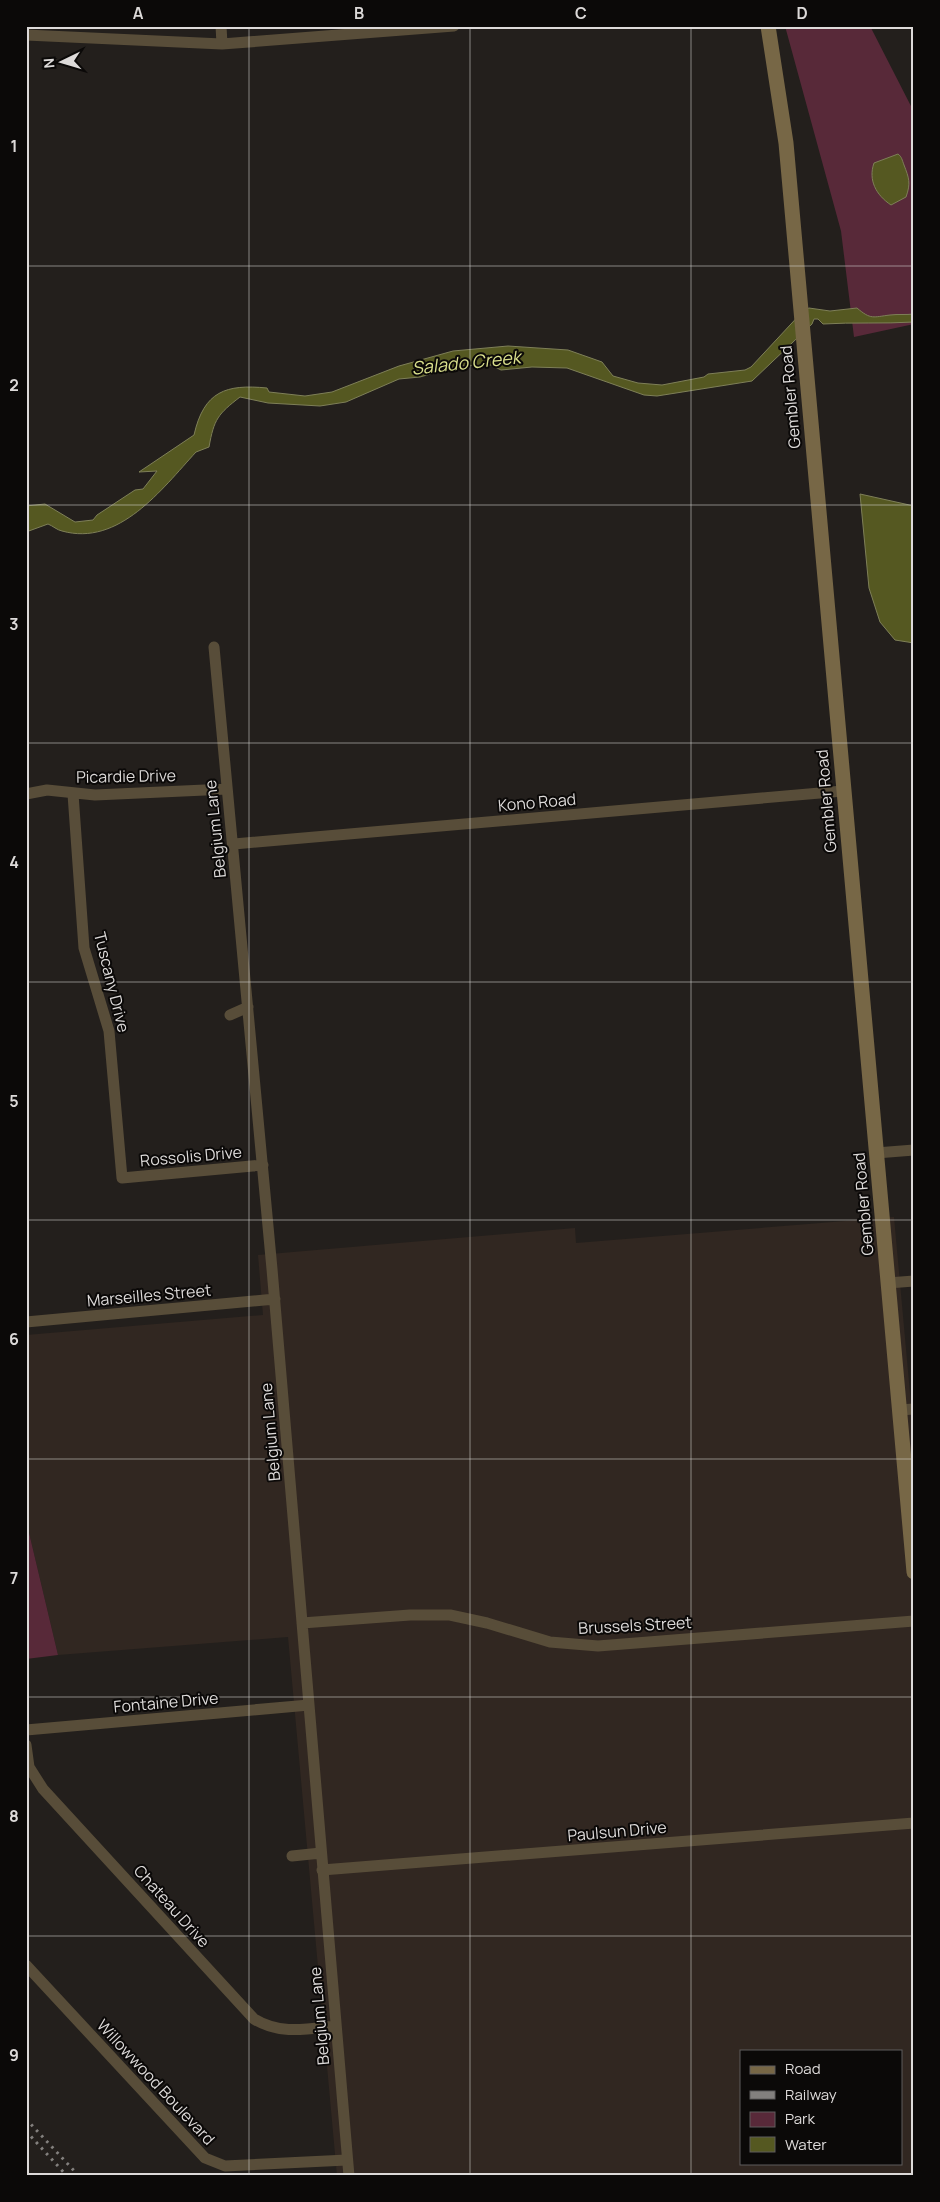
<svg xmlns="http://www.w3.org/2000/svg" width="940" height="2202" font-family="Manrope,sans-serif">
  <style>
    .built { fill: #312721; fill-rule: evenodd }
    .green { fill: #582939 }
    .water { fill: #555821; stroke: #7e7f58 }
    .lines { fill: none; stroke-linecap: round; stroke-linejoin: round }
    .street { stroke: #584d39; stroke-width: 11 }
    .secondary { stroke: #776746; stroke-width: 15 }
    .rail { stroke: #83807e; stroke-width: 3; stroke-dasharray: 2.5 5; stroke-linecap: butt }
    .grid { fill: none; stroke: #dddad9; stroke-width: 1; stroke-opacity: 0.55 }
    .labels { text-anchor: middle; stroke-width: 4; stroke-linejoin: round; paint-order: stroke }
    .street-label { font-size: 16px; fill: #dddad9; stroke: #0b0908 }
    .water-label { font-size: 18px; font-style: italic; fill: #d9df8c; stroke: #0b0908 }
    .neatline { fill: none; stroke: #dddad9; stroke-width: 2 }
    .grid-label { font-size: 16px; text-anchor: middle; font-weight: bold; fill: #dddad9 }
  </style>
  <rect width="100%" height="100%" fill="#231f1c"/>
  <path class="built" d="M894,1217L914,1437V2176H337L288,1637L58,1655L26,1520V1335L263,1315L258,1255L575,1228L576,1243ZM741,2051H901V2163H741Z"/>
  <path class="green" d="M785,26H870L914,112V324L854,337L841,231Z
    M26,1520L58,1655L26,1659Z"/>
  <path class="water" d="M898,154C902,157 902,160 904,165C909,178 911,183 906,197L891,205C876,195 868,180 874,163Z
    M809,308L830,311L857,308C871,320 873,317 890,315C898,314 906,315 914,314V322C883,324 853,322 823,324L818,319H814L812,324L752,381L657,396L644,395L567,368L532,367L501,370L491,365L458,366L420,377L399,379L346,402L320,406L268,403L240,397C218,414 214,419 209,447L196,452C162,489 119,547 62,531C57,530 53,526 48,524L26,532V506L45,504L75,522L93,520L97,515L135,490L143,489L157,471L139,472L194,435C204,391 226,384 267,388L269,392L305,396L332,392L399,366L453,351L508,346L568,350L602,362L613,376L638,383L662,385L704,377L708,374L745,370L751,367L804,310Z
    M860,494L914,506V643L895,640L880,622L869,588Z"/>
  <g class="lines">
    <path class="street" d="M221,26L222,44
      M26,35L222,44L454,26
      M214,647L272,1269L349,2176
      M26,794L47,790L95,795L227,789
      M73,794L84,948L109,1031L122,1178L263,1165
      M234,844L843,791
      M230,1015L248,1007
      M876,1153L914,1150
      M888,1283L914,1281
      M26,1322L275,1299
      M899,1410L914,1409
      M302,1623L410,1615H450L487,1623L550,1642L598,1646L914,1621
      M26,1730L309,1705
      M26,1745L29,1767L43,1789L254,2019C280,2035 307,2029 336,2026
      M292,1856L321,1853
      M322,1870L914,1823
      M26,1965L205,2158L225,2166L347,2160"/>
    <path class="secondary" d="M768,26L786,143L914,1572"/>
    <path class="rail" d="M26,2119L79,2176
      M26,2131L67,2176"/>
  </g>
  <path class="grid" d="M249,26V2176M470,26V2176M691,26V2176M26,266H914M26,505H914M26,743H914M26,982H914M26,1220H914M26,1459H914M26,1697H914M26,1936H914"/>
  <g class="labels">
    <g class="street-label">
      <text transform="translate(790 397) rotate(-95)" y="6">Gembler Road</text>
      <text transform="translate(126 776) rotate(-1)" y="6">Picardie Drive</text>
      <text transform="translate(826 801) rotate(-95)" y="6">Gembler Road</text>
      <text transform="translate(537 802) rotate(-5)" y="6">Kono Road</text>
      <text transform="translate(215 829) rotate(-96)" y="6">Belgium Lane</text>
      <text transform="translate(112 982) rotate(76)" y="6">Tuscany Drive</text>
      <text transform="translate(191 1156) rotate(-5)" y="6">Rossolis Drive</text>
      <text transform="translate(863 1204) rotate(-95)" y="6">Gembler Road</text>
      <text transform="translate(149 1295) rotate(-5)" y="6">Marseilles Street</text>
      <text transform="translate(270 1432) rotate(-95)" y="6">Belgium Lane</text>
      <text transform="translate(635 1625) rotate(-3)" y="6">Brussels Street</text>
      <text transform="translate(166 1702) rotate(-5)" y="6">Fontaine Drive</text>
      <text transform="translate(617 1831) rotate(-5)" y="6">Paulsun Drive</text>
      <text transform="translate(172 1906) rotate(48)" y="6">Chateau Drive</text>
      <text transform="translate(319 2016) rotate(-95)" y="6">Belgium Lane</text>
      <text transform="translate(156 2082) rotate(47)" y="6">Willowwood Boulevard</text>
    </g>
    <g class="water-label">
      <text transform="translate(466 363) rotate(-6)" y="6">Salado Creek</text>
    </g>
  </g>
  <rect width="940" height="2202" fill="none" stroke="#0b0908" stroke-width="55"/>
  <rect x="740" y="2050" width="162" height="115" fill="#0b0908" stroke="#5f5d5c"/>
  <rect x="750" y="2066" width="25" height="8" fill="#776746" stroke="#5f5d5c"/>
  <text x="785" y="2074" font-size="15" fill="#dddad9">Road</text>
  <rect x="750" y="2091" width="25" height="8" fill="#83807e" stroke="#5f5d5c"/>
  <text x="785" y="2100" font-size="15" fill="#dddad9">Railway</text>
  <rect x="750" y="2112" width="25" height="15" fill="#582939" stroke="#5f5d5c"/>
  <text x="785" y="2124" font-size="15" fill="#dddad9">Park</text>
  <rect x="750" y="2137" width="25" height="15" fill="#555821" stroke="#5f5d5c"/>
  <text x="785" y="2150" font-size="15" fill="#dddad9">Water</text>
  <g transform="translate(62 62) rotate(265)" stroke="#0b0908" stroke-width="4" paint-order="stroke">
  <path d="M0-4L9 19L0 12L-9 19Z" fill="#dddad9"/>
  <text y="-8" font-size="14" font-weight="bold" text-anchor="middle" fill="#dddad9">N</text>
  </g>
  <rect x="28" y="28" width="884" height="2146" class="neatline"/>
  <g class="grid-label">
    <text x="138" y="19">A</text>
    <text x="359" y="19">B</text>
    <text x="581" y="19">C</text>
    <text x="802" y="19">D</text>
    <text x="14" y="152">1</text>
    <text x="14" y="391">2</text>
    <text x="14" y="630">3</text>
    <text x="14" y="868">4</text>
    <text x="14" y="1107">5</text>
    <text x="14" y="1345">6</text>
    <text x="14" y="1584">7</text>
    <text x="14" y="1822">8</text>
    <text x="14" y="2061">9</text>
  </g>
</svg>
